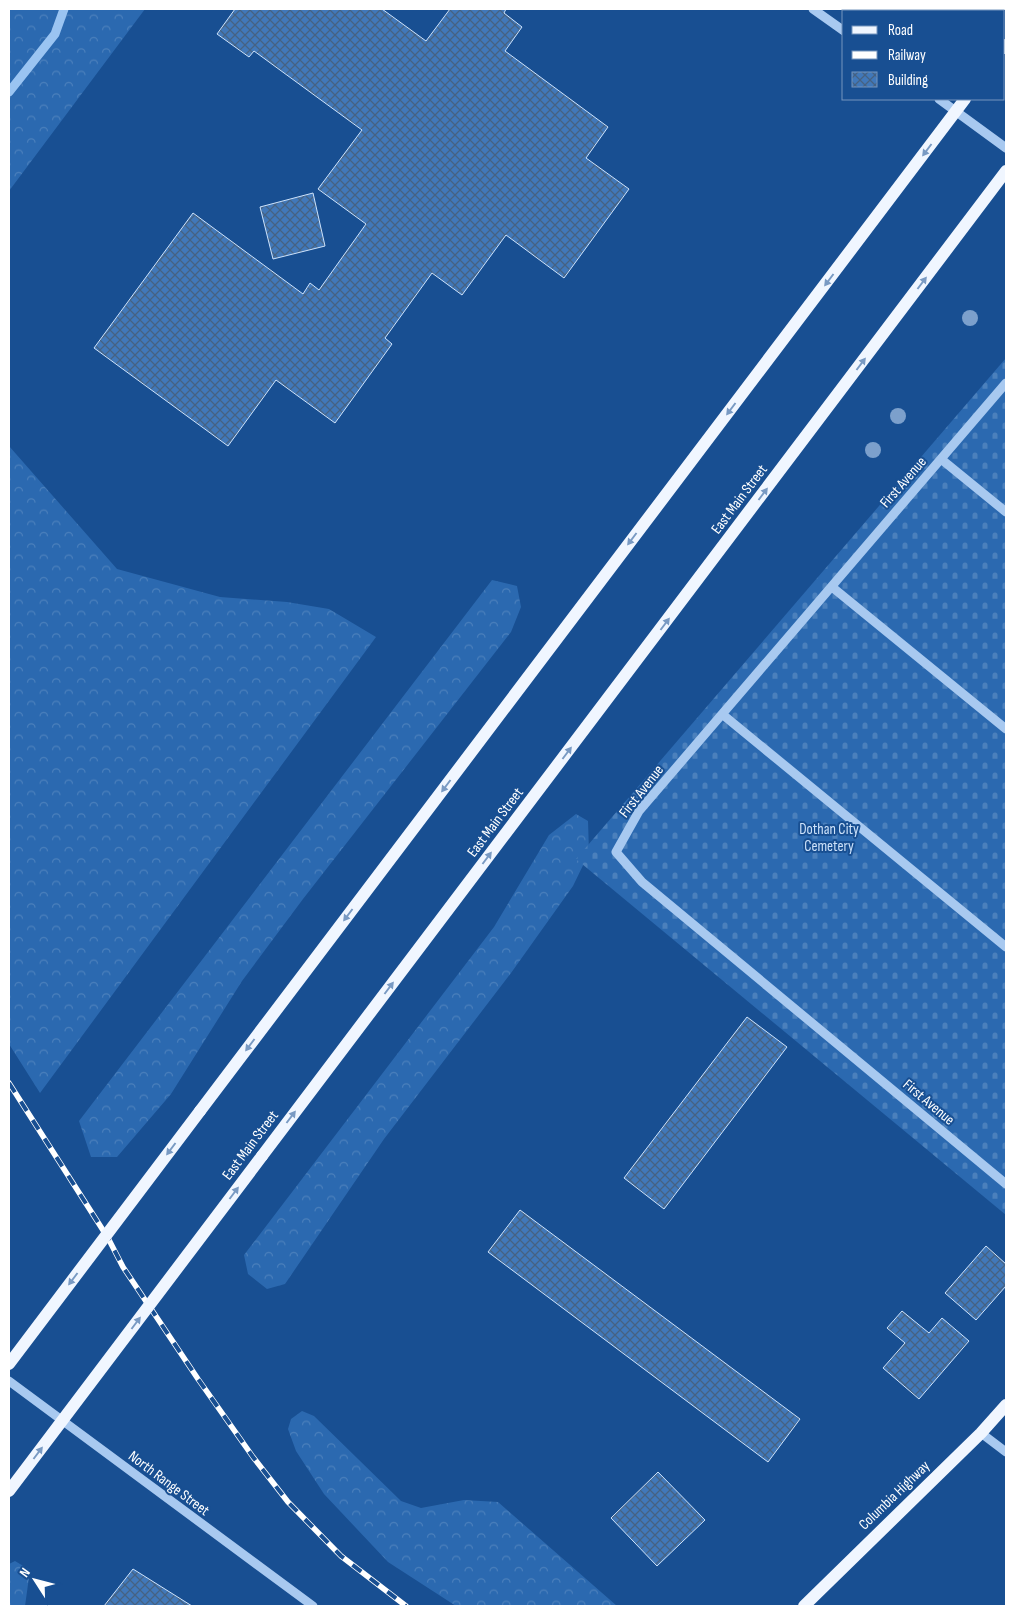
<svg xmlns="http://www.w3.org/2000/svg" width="1015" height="1615" font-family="'Sofia Sans Condensed',sans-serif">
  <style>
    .forest { fill: url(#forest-crowns) }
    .cemetery { fill: url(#cemetery-stones) }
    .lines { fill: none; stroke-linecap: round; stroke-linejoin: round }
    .stream { stroke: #9ac4f2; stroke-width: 9 }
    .building { fill: url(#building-cross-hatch); stroke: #cee3fb }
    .minor { stroke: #a8c9f0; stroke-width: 9 }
    .major { stroke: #f0f6ff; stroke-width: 12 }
    .rail-casing { stroke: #fff; stroke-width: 5.5 }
    .rail { stroke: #184f92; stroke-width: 4; stroke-dasharray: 11; stroke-linecap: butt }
    .major-bridge { stroke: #f0f6ff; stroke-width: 12 }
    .tree { fill: #7ca0cc }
    .oneway { fill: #799ac3 }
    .labels { text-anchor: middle; stroke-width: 4; stroke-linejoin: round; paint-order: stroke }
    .street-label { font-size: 15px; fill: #fff; stroke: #184f92 }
    .park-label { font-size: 15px; fill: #cee3fb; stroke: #184f92 }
  </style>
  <defs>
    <pattern id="forest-crowns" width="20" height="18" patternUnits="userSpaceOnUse" patternTransform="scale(1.25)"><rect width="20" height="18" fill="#2b69b0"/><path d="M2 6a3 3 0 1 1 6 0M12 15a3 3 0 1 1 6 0" fill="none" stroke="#4b80bc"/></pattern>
    <pattern id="cemetery-stones" width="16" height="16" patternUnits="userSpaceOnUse" patternTransform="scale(1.25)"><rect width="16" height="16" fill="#2b69b0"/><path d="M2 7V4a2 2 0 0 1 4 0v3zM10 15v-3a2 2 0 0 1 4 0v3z" fill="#4b80bc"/></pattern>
    <pattern id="building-cross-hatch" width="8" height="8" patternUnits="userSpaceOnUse" patternTransform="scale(1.25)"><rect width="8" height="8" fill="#4178b9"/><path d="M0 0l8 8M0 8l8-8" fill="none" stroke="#466282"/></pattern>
  </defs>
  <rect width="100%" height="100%" fill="#184f92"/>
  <path class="forest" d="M9,9H145L9,191Z
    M9,446L117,569L220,597L287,602L329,609L376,637L40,1093L9,1044Z
    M492,580L517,586L521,607L511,632L303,899L242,981L171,1094L117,1157H91L79,1121Z
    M576,814L588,821L589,853L573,886L511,973L384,1139L285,1284L267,1289L248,1274L244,1255L494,927L549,835Z
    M302,1411L314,1416L401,1501L421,1508L464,1500L498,1502L617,1606H456L388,1562L324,1494L296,1451L288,1429L291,1419Z
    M15,1561L30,1570L25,1606H9V1564Z"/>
  <path class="cemetery" d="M1006,358V1215L576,859Z"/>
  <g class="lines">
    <path class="stream" d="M9,92L55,34L64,9"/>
  </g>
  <path class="building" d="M235,9H382L426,41L450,9H506L504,13L522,27L505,51L608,127L586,158L629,189L564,278L506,235L462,295L432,273L385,338L392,344L335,423L276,380L228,446L94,348L193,213L303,294L310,283L319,290L366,224L318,189L362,130L254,51L249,57L217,34Z
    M313,193L325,246L273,259L260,207Z
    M747,1017L787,1047L664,1209L624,1178Z
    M520,1210L800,1419L768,1462L488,1252Z
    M986,1246L1006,1264V1286L976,1320L945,1293Z
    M902,1311L929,1333L942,1318L969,1341L919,1399L883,1368L905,1343L887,1328Z
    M658,1472L705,1520L657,1566L611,1518Z
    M133,1569L192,1606H104Z"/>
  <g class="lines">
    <path class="minor" d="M813,9L844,31
      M939,99L1006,148
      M1006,383L639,811L616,852L642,882L1006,1184
      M941,459L1006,512
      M832,587L1006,729
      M722,714L1006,947
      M9,1381L313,1606
      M981,1433L1006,1452"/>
    <path class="major" d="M1004,48L1006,45
      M200,1111L965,99
      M262,1156L1006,171
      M804,1606L981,1433L1006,1405"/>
    <defs>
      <path id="rail" d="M9,1083L108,1238L123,1267L198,1379L253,1457L288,1502L341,1556L406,1606"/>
    </defs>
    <use href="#rail" class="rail-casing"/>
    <use href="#rail" class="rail"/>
    <path class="major-bridge" d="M9,1364L200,1111
      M9,1491L262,1156"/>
  </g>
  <g class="tree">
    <circle cx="970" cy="318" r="8"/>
    <circle cx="898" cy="416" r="8"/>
    <circle cx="873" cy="450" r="8"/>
  </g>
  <defs><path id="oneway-solid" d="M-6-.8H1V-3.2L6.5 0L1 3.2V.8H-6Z" transform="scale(1.25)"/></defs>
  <g class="oneway">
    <use href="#oneway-solid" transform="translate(927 150) rotate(127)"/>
    <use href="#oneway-solid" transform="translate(829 280) rotate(127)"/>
    <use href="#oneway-solid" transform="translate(922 283) rotate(-53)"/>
    <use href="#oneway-solid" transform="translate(861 364) rotate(-53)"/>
    <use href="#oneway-solid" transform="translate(731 409) rotate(127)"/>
    <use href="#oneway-solid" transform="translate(763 494) rotate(-53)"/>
    <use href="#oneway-solid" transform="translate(632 539) rotate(127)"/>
    <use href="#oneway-solid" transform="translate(665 624) rotate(-53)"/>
    <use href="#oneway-solid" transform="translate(567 753) rotate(-53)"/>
    <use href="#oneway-solid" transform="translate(446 786) rotate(127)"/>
    <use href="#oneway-solid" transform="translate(487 858) rotate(-53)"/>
    <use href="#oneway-solid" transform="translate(348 915) rotate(127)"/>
    <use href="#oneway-solid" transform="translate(389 988) rotate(-53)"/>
    <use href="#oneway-solid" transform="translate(250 1045) rotate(127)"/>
    <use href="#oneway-solid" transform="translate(291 1117) rotate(-53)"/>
    <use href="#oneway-solid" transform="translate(171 1149) rotate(127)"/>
    <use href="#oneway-solid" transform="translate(234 1193) rotate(-53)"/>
    <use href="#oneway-solid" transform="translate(73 1279) rotate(127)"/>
    <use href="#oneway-solid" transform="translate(136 1323) rotate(-53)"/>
    <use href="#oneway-solid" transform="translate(38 1453) rotate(-53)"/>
  </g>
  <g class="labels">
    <g class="street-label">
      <text transform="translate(903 482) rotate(-49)" y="5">First Avenue</text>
      <text transform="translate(739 499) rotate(-53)" y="5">East Main Street</text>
      <text transform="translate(641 791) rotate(-52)" y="5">First Avenue</text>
      <text transform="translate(495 822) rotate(-53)" y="5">East Main Street</text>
      <text transform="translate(929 1102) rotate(40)" y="5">First Avenue</text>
      <text transform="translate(250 1145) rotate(-53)" y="5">East Main Street</text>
      <text transform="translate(169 1483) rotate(37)" y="5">North Range Street</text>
      <text transform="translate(894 1495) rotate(-44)" y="5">Columbia Highway</text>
    </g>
    <g class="park-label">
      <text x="829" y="834">Dothan City<tspan x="829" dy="17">Cemetery</tspan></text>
    </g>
  </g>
  <rect width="1015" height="1615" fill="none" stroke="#ffffff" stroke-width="20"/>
  <rect x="842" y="10" width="162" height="90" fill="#184f92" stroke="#7495be"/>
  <rect x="852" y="26" width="25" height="8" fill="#f0f6ff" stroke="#7495be"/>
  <text x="888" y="35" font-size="15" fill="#ffffff">Road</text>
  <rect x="852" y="51" width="25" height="8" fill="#ffffff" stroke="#7495be"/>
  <text x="888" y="60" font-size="15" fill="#ffffff">Railway</text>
  <rect x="852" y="72" width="25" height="15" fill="url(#building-cross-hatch)" stroke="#7495be"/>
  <text x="888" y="85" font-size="15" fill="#ffffff">Building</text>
  <g transform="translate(35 1580) rotate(306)" stroke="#184f92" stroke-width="4" paint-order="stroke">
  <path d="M0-4L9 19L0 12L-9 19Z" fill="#ffffff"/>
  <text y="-8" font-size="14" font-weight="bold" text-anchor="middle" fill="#ffffff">N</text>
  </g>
</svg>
